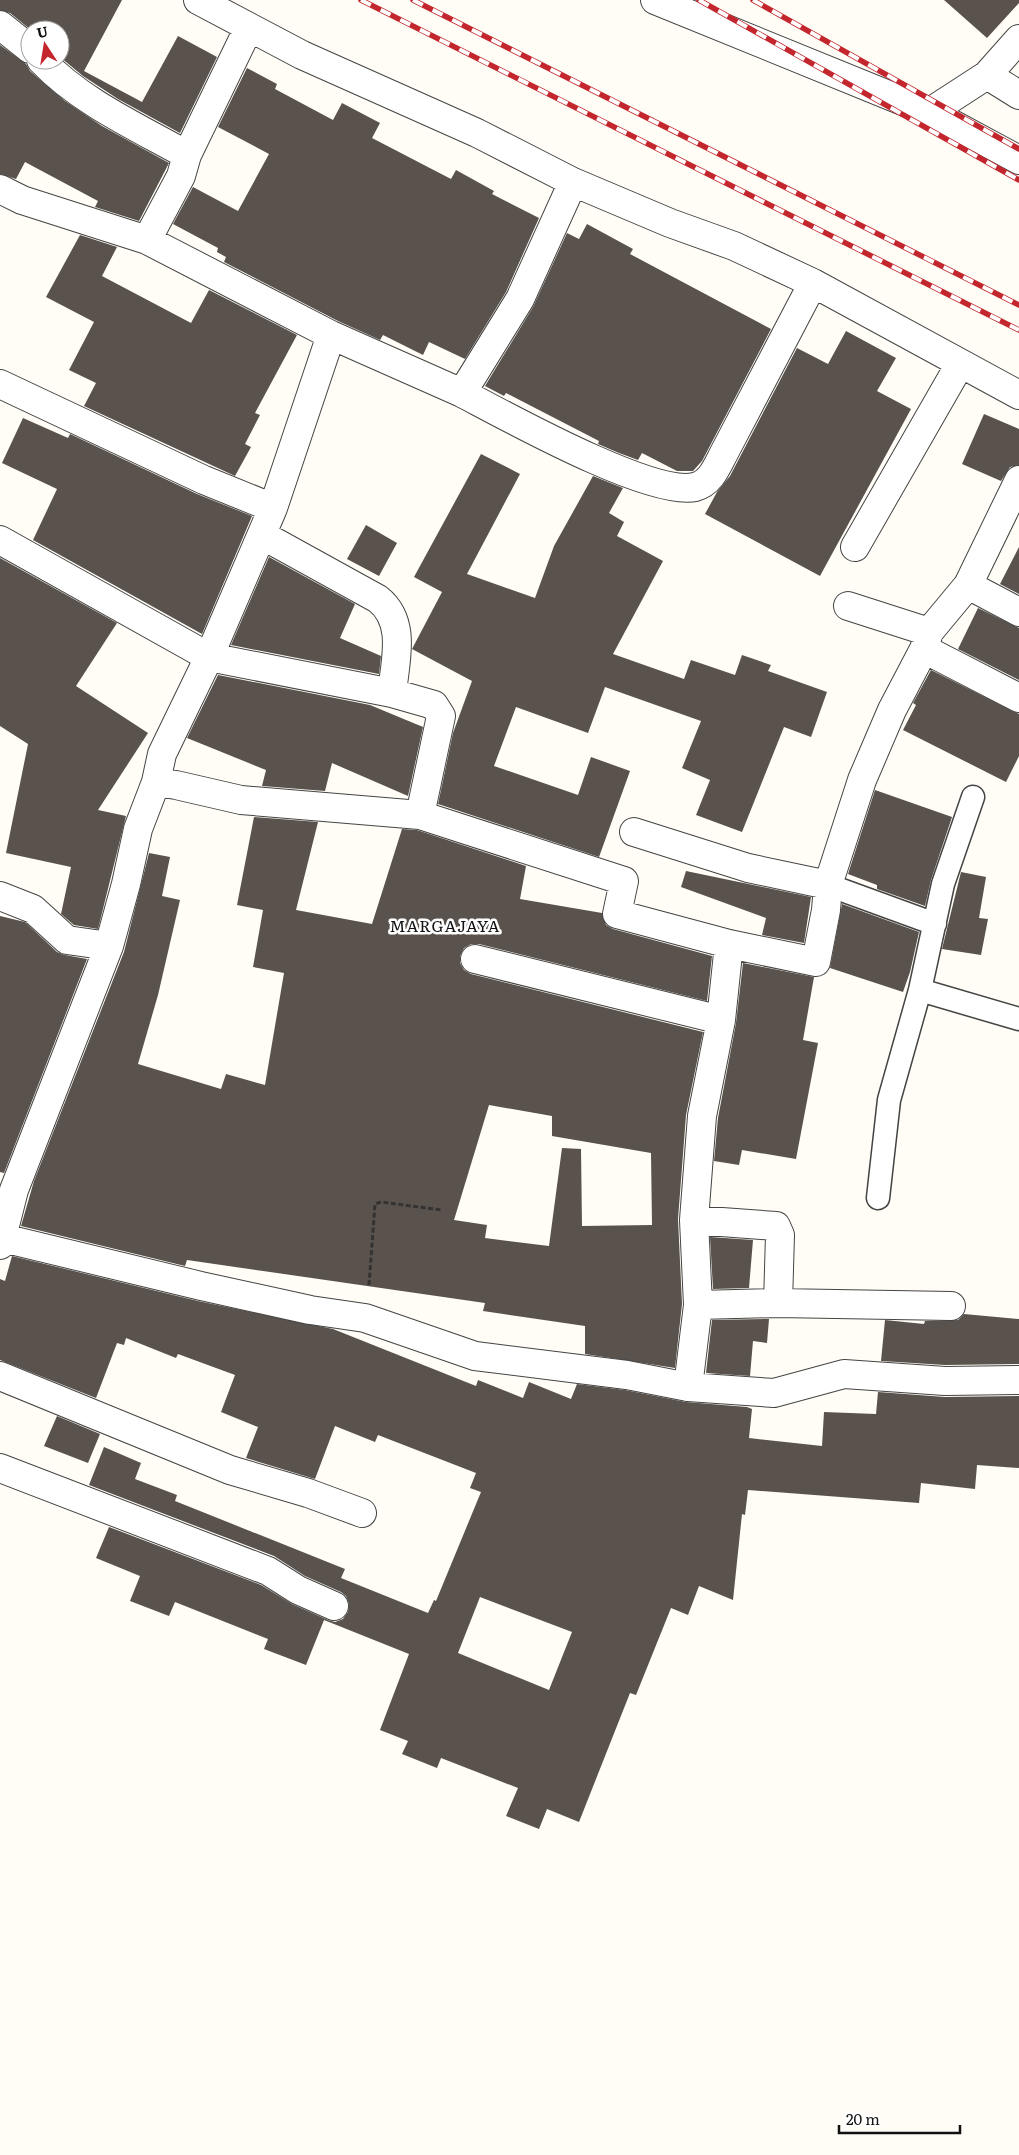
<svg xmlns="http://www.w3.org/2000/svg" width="1019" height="2155" font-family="Literata,serif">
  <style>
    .building { fill: #5a524d; fill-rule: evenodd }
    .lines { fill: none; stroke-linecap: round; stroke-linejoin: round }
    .lane-casing { stroke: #444; stroke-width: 25 }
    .street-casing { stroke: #444; stroke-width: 30 }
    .path { stroke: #333; stroke-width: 3; stroke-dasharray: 5 2.5; stroke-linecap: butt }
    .lane { stroke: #fff; stroke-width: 22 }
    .street { stroke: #fff; stroke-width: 28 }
    .rail-casing { stroke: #c4262e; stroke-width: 5.5 }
    .rail { stroke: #fff; stroke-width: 4; stroke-dasharray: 11; stroke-linecap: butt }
    .labels { text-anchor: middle; stroke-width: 5; stroke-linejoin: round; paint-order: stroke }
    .quarter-label { font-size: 16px; letter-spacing: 1px; fill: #111; stroke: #fff }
  </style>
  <rect width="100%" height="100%" fill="#fffdf5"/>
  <path class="building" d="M0,0H122L84,71L142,102L178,36L217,57L180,133L118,99L83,76L60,57V30H31L10,13L0,10Z
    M944,0H1019V3L987,38Z
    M0,45L26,64L30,71L65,101L102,126L169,163L139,221L95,207L98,201L25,162L16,179L0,174Z
    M247,68L277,84L275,89L333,120L342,103L380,123L372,138L451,179L456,170L494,191L492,194L539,218L506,292L465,359L429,342L423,355L383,335L380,340L338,321L224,262L226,257L217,252L218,248L173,224L193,187L238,211L269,154L218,127Z
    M587,224L633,249L630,254L771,329L702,461L693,471H677L642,453L638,460L619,453L598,444L599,441L506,393L504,396L485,386L533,307L567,233L579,239Z
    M80,235L117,247L102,276L191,323L209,290L297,335L255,413L260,415L245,444L251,447L235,476L84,406L96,383L69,370L94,322L46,297Z
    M846,331L896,358L877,391L911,409L820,576L705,514L717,492L730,476L797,348L828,364Z
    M984,414L1019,429V465L1010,467L1001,481L962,464Z
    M23,418L68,438L70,434L197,494L252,516L202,634L33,540L57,489L2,463Z
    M481,454L520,474L467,574L535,598L554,546L593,476L623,488L609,513L624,522L617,536L663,561L613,654L684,679L691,660L735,675L742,655L771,665L768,671L827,692L811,737L784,727L742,832L696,815L710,780L682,768L701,721L605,687L588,733L516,707L494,766L578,795L591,757L630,771L599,857L438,804L453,733L472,681L412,649L442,592L414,577Z
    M366,525L397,543L379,576L347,559Z
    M1019,547V594L1000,584Z
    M269,557L355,604L340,638L381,656L379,674L231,645Z
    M0,558L117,623L76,686L148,733L98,810L126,816L98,929L74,925L61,914L71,867L6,853L28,744L0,726Z
    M978,608L1019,628V680L958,649Z
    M931,670L1019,714V756L1006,782L903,730L916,705L913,703Z
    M218,675L370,705L423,727L408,796L332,763L325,791L262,786L266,770L187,738Z
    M875,790L952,817L931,880L925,906L877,889V885L848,874Z
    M254,817L318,822L296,910L372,924L402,829L417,830L526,866L520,899L602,913L606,925L613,929L712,956L707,1001L479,944H471L464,948L460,956V963L464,970L471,974L703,1032L686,1115L678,1219L682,1304L675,1368L585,1354V1326L483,1311L485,1303L187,1260L185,1266L21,1226L34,1181L124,952L149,853L170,857L162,896L180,900L158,995L138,1064L221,1089L226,1074L265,1085L284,973L253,967L263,910L237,905ZM489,1105L552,1116V1136L651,1153L652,1225L582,1226L581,1149L562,1148L549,1246L485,1238L487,1225L454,1220Z
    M686,871L811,897L804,943L762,935L766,918L681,887Z
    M961,872L986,877L979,918L988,919L981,955L942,949Z
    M842,904L919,932L910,972L903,992L830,968Z
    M0,916L25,922L57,952L65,955L87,959L4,1173L0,1172Z
    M743,963L814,977L803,1040L818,1043L796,1159L742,1150L739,1165L714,1161L718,1118L736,1023Z
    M710,1237L753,1240L749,1288L713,1289Z
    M12,1256L198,1301L333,1329L476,1386L478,1380L523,1398L529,1382L571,1399L577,1384L625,1390L686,1402L747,1407L752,1409L749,1438L822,1446L824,1412L876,1414L878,1392L945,1397L1019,1396V1468L977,1465L975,1489L921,1483L919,1503L748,1490L745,1515L742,1514L733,1600L699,1586L688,1615L671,1608L636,1695L630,1693L579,1822L547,1809L539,1829L506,1816L518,1788L441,1758L437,1768L402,1754L408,1741L380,1730L409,1654L324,1620L306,1665L264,1649L268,1639L175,1602L169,1616L130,1601L140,1576L96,1558L109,1527L261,1585L292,1604L328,1620L335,1622L343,1619L348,1612L349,1604L346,1596L341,1592L305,1576L274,1556L89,1485L104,1447L141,1463L135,1479L177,1495L175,1501L345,1569L341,1578L428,1613L434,1600L436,1601L481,1492L470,1488L476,1473L378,1435L375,1442L335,1426L315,1479L246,1458L258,1427L221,1412L235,1375L178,1354L176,1358L126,1338L124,1345L117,1343L96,1398L0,1360V1279L5,1281ZM480,1597L572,1632L549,1690L458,1653Z
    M964,1314L1019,1319V1364L945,1365L881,1361L885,1320L924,1324L925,1321L958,1320Z
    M769,1319L767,1343L753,1341L750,1376L706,1373L712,1320Z
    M57,1416L100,1434L88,1463L44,1446Z"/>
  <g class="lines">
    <defs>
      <path id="lane" d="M828,885L935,924
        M920,990L1019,1019
        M878,1198L889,1100L920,990L943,884L973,797"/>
      <path id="street" d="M198,0L302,55L477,133L573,182L670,223L734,246L813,283L1019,395
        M655,0L930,112L1019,160
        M0,25L30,49
        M41,60C81,102 137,127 187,155
        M987,75L1019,95
        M930,112L987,75L1019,39
        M0,189L22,200L147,240L331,335L462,393L520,299L573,182
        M147,240L181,176L187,155L249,27
        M0,384L204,480L273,508
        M462,393C506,416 651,497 695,487C711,483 717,466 724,453L813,283
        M262,535L378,599C407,622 395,661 392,693
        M0,540L209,657L392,693L434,705L441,716L420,815L241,800L176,785L156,782
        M855,547L960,364
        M968,585L1019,612
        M848,606L929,632
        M924,649L1019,698
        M420,815L624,881L617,914L729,944L816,962L826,910L828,885
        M634,832L748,868L828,885L862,780L892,710L924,649L929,632L968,585L1019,480
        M0,896L33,909L67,940L109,946
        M475,959L721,1020
        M694,1220L776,1226L780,1235L778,1303L951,1306
        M3,1238L201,1286L310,1310L365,1318L475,1356L627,1375L688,1387L774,1393L844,1374L945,1381L1019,1380
        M0,1245L14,1190L109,946L126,884L138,829L156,782L162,754L209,657L273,508L331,335
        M698,1305L778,1303
        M0,1376L230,1470L308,1493L362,1513
        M688,1387L698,1305L694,1220L702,1116L721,1020L729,944
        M0,1468L268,1571L298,1590L334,1606"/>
    </defs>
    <use href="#lane" class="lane-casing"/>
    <use href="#street" class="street-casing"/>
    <path class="path" d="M369,1285L375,1204L381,1202L442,1210"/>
    <use href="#lane" class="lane"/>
    <use href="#street" class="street"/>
    <defs>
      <path id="rail" d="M361,0L1019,330
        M413,0L1019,305
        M699,0L1019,180
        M753,0L1019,149"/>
    </defs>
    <use href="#rail" class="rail-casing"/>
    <use href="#rail" class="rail"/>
  </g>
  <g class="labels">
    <g class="quarter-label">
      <text x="445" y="932">MARGAJAYA</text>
    </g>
  </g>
  <g transform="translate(45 45) rotate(348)"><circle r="24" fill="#ffffff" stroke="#a0a0a0"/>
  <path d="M0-4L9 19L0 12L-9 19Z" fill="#c4262e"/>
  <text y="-8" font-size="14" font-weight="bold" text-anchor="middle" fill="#111111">U</text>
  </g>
  <path d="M839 2125v8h121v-8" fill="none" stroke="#111111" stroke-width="2.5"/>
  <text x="846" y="2125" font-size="15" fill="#111111" stroke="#ffffff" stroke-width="4" paint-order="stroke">20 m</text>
</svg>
